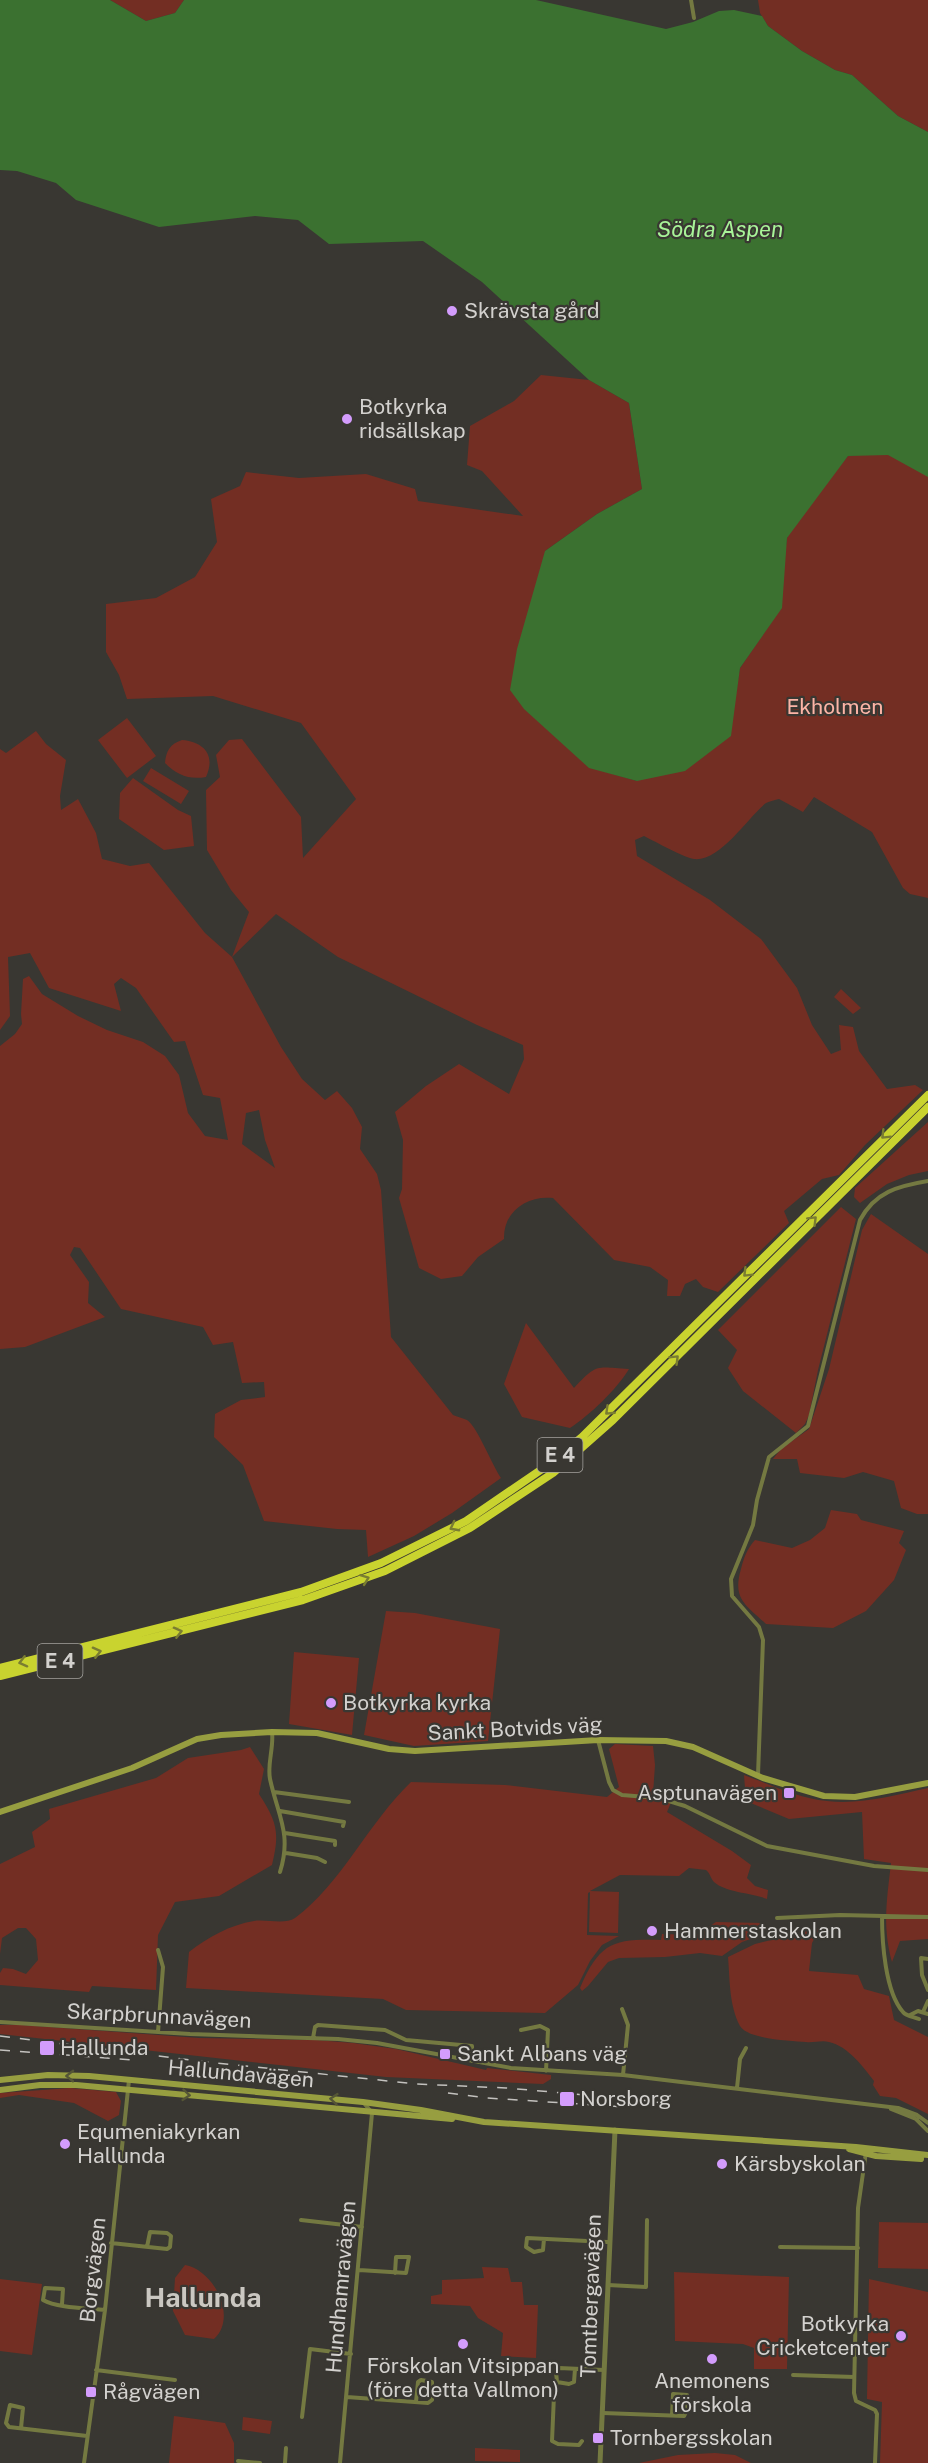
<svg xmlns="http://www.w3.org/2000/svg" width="928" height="2463" font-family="'Public Sans',sans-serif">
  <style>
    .green { fill: #732e23; fill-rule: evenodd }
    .water { fill: #3b7130 }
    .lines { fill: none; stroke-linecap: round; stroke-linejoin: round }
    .minor { stroke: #747941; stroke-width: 4 }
    .tertiary { stroke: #747941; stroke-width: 5 }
    .secondary { stroke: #979e40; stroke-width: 6 }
    .motorway { stroke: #c9d32f; stroke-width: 8 }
    .rail { stroke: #c3c1be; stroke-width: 1.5; stroke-dasharray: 10 10; stroke-linecap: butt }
    .oneway { stroke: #7a7d31 }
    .oneway2 { stroke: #555636 }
    .poi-dot { fill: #d39cfc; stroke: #393732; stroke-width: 2 }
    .labels { text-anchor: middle; stroke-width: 4.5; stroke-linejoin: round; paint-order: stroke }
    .shield { fill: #393732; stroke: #a5a39f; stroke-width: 1.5 }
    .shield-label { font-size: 20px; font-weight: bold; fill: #d3d1ce }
    .poi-label { font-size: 21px; fill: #d3d1ce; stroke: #393732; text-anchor: start }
    .park-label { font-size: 21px; fill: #fcb4a6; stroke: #393732 }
    .street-label { font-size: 21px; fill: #d3d1ce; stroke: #393732 }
    .water-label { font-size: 22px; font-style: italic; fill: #a8f498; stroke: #393732 }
    .district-label { font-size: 27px; font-weight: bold; fill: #cac7c1; stroke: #393732 }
  </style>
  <rect width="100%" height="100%" fill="#393732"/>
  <path class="green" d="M110,0H184L175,13L146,21Z
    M758,0H928V132L898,116L852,75L835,70L802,51L768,26L760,13Z
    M541,375L589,380L629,403L642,489L597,514L545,551L593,768L637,781L725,740L729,736L740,668L777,614L787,538L800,514L848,456L884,452L928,474V898L910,894L903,888L872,832L814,797L803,812L779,799C775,800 770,801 766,803C749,816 720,862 694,859C683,857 656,842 644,836L635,840L637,856L710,900L761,939L797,988L812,1025L831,1054L841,1050L839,1025L853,1027L859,1051L887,1089L915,1085L923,1090L865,1145L839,1175L822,1179L784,1211L789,1223L718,1292L703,1287L696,1279L685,1284L680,1296H667L668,1280L650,1267L614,1260L553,1198C528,1195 503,1211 504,1239L478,1257L462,1276L441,1279L419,1268L399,1198L402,1189L403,1140L395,1112L426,1086L459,1064L509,1094L524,1059L523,1045L477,1025L338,957L276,914L232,957L281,1047L302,1079L325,1100L337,1091L352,1108L362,1127L360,1149L377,1174L381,1190L391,1337L453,1415C457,1417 463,1418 467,1420C477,1426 492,1465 501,1478L452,1513L414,1536L368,1557L366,1530L337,1529L264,1521L243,1465L214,1437L215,1414L241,1400L265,1397L264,1382L242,1383L233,1342L213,1345L203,1327L121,1309L80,1248L74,1247L70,1255L89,1282L88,1303L105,1317L25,1347L0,1349V1046L15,1034L22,1024L21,1014L23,979L29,976L42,994L78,1016L107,1030L143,1042L165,1056L179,1075L188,1113L205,1136L228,1140L220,1098L203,1095L185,1041L174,1042L136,988L121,978L114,984L121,1011L49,988L30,953L8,957L10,1016L0,1030V749L6,753L36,731L46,744L66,760L60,796L61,810L78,799L96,833L102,859L130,866L149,863L205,933L232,957L249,912L231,890L207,850L206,790L220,777L216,755L229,740L242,739L301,817L303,858L356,799L301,723L213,696L127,699L119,675L106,652V604L156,598L195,577L217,542L211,499L240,486L246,472L299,478L366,474L415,489L418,501L523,516L482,471L467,465L470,426L514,401ZM259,1110L265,1140L275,1168L242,1144L246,1113Z
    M127,718L156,756L127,778L98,740Z
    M182,740C204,742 216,755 206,777C189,780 177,775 165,763C166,751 170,744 182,740Z
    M151,768L189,791L181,804L143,781Z
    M133,778L178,810L191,816L194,846L164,850L119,819L120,793Z
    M841,989L861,1008L853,1014L834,997Z
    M928,1122V1171L909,1175L887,1184L860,1203L854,1197L855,1188Z
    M841,1207L856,1219L818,1370L809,1415L805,1424L796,1433L743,1391L728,1368L737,1350L718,1330Z
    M871,1214L928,1254V1514H917L901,1508L894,1481L863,1472L844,1478L800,1473L797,1459H773L781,1449L809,1429L829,1369L862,1230Z
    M526,1323L574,1388C597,1363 596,1367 629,1369C617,1389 590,1415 570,1428L522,1417L504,1384Z
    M831,1510L857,1514L861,1520L904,1531L899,1543L906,1550L894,1580L866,1611L833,1628L766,1624C746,1605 732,1599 741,1569C744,1557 747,1549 755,1540L792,1548L810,1540L825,1528Z
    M386,1611L415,1613L500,1629L488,1741L414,1746L364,1735Z
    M294,1652L359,1658L352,1735L289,1724Z
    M615,1744L653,1746L655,1765L653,1794L672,1800L667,1812L732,1851L751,1865L747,1878L755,1886L768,1890L767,1899C754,1893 726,1893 714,1882C711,1879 710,1873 706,1870L689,1868L679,1876L620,1875L590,1891L619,1892L618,1933L589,1932L590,1892L588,1893L587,1935L619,1936L602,1945L590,1961L578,1985L545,2013L406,2010L383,1999L186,1988L189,1952C208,1937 230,1925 254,1921C266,1919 285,1925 295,1918C342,1883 368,1823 411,1782L505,1785L607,1797L619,1787L609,1749Z
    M250,1747L264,1769L259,1794C277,1822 280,1832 272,1865L219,1896L175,1902L158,1935L156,1990L92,1986L89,1992L0,1985V1973L3,1968L13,1969L26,1974L38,1960L36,1939L26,1928H18L2,1938L0,1954V1864L35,1847L32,1832L50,1819L49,1809L156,1778L188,1758L241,1750Z
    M744,1775C771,1785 798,1798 827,1801C861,1805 895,1795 928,1788V1939L900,1941L892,1962C882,1926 887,1899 891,1863L864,1859L862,1812L789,1819L746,1801Z
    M716,1922L763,1923L764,1934L742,1942L722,1956L700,1953L665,1957L619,1958L608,1962L588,1986L582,1991L580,1988C600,1942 613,1939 661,1940L662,1934L696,1935Z
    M820,1928L812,1943L809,1971L858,1975L864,1989L889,1996L894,2020L928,2037V2114L896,2098L880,2096L873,2085L874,2081C863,2067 848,2046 829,2042C822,2040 813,2043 806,2042C791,2041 747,2039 740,2026C729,2005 730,1980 728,1957L755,1944Z
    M0,2025H22L199,2038L316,2040L353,2043L396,2049L486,2070L487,2068L551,2075V2079L543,2084L386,2077L0,2034Z
    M70,2088L116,2092L121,2101L119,2115L108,2121L74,2103L19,2095L0,2098V2093Z
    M879,2222L928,2223V2269L878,2268Z
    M185,2265C214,2270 238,2317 214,2339L185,2335L173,2311L175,2278Z
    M482,2267L508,2268L511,2282H522L524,2305H538L536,2358L501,2356L503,2333L478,2318L470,2306L431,2304V2296L442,2294V2280L484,2278Z
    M674,2272L789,2277L787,2369H754V2348L743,2344L675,2341Z
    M0,2279L42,2284L32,2355L0,2351Z
    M869,2279L928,2292V2463H880L882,2402L867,2399Z
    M174,2416L225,2423L234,2443V2463H169Z
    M243,2417L272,2421L270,2434L242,2430Z
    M475,2448L520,2450V2462L475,2461Z
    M715,2453L735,2455L751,2463H639L678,2455Z"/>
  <path class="water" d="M0,0H110L146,21L175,13L184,0H536L666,29L693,22L719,11L734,10L762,16L768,26L802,51L835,70L852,75L898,116L928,132V477L888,455L848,456L787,538L782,608L740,668L731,736L685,771L637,781L589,768L524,709L510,690L517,649L545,551L597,514L642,489L629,403L589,380L482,282L423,241L329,244L298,220L255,216L159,227L76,200L56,183L17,171L0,170Z"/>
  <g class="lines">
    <path class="minor" d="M691,0L694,18
      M272,1732C274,1748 267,1764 270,1779C278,1816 292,1834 280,1872
      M598,1740L609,1782L613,1790L622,1795L659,1798L685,1806L767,1846L874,1866L928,1870
      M758,1775L763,1640L759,1627L732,1596L731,1579L753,1525L757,1500L769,1457L808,1426L860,1220C875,1192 898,1186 928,1181
      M274,1792L349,1802
      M280,1811L344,1822L343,1826
      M285,1833L335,1841V1845
      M286,1853L317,1858L325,1862
      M882,1916C882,1941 885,1992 903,2012C906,2016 914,2017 919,2019
      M777,1918L840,1915L928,1917
      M928,1959L921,1958L922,1975L928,1990
      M622,2009L628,2025L623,2075
      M923,2012L928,2001
      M910,2015L918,2011L928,2014
      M0,2022L190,2034L338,2039L377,2043L511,2068L623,2075L898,2108L917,2115L928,2123
      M521,2030L540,2026L548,2030L546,2071
      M158,2032L163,1967L158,1950
      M313,2038L315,2027L318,2025L385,2030L406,2040L472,2046V2061
      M737,2088L740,2059L746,2048
      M891,2109L916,2119L928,2131
      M866,2152L858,2208L854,2393L856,2401L875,2410L877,2414L875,2463
      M301,2220L362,2227
      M544,2239L543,2250L534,2252L526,2247L527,2238L607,2242H610
      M111,2243L167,2249L170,2247L171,2236L167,2233L150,2232L147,2247
      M780,2247L858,2248
      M359,2270L406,2273L409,2257H396L395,2273
      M608,2285L646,2287L647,2220
      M62,2304L63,2289L45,2288L43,2300C57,2308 88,2308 105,2310
      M575,2369L574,2382L569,2384L557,2382L556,2372L559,2368L604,2370
      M96,2370L175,2380
      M793,2375L854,2377
      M557,2382L554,2395L552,2441L558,2444L579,2445L582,2441
      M347,2397L428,2403L432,2400V2382L421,2380L418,2382L416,2402
      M603,2413L684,2416L687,2410V2395L673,2394L672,2415
      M302,2417L310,2349L351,2354
      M21,2428L23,2408L10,2405L6,2423L9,2427L87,2436
      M238,2461L260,2463
      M84,2463L105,2310L129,2080
      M285,2463L286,2448
      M340,2463L372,2113L364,2103"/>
    <path class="tertiary" d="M600,2463L615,2130"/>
    <path class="secondary" d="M0,1812L132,1768L197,1739L221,1735L272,1732L317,1733L389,1749L415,1751L598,1740L666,1741L693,1747L763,1778L824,1796L855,1797L928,1783
      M0,2080L48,2075L89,2076L363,2102L421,2110L484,2122L856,2147L928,2155
      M0,2090L40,2085H76L452,2119
      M849,2149L876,2156L921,2159"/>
    <path class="motorway" d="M0,1668L301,1592L381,1563L466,1521L548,1465L582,1437L928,1095
      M0,1676L303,1600L385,1571L470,1528L553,1473L613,1420L928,1107"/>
    <path class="rail" d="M0,2036L198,2061L417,2084L506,2088L642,2100L669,2104
      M0,2050L132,2060
      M448,2093L487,2098L627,2107"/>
  </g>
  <defs><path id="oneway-chevron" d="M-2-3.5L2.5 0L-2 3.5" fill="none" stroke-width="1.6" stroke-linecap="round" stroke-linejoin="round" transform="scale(1.5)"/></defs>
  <g class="oneway">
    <use href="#oneway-chevron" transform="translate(885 1135) rotate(135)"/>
    <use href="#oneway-chevron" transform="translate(813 1220) rotate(-45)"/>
    <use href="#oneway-chevron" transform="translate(747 1273) rotate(135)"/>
    <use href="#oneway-chevron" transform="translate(675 1359) rotate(-45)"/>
    <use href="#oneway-chevron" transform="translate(609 1411) rotate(136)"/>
    <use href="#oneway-chevron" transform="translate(454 1527) rotate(152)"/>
    <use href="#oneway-chevron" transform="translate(365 1579) rotate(-21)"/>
    <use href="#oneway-chevron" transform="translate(178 1632) rotate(-14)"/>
    <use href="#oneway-chevron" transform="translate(97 1652) rotate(-14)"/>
    <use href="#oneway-chevron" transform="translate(23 1662) rotate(166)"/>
  </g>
  <g class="oneway2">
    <use href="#oneway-chevron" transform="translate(70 2076) rotate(-179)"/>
    <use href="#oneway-chevron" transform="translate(186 2095) rotate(5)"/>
    <use href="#oneway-chevron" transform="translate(334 2099) rotate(-175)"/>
  </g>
  <g class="poi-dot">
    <circle cx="452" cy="311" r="6"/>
    <circle cx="347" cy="419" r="6"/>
    <circle cx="331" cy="1703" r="6"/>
    <rect x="783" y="1787" width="12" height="12" rx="3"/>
    <circle cx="652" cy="1931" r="6"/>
    <rect x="39" y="2040" width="16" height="16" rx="3"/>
    <rect x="439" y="2048" width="12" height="12" rx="3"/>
    <rect x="559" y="2091" width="16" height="16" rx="3"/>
    <circle cx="65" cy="2144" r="6"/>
    <circle cx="722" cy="2164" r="6"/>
    <circle cx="901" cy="2336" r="6"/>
    <circle cx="463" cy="2344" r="6"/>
    <circle cx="712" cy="2359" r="6"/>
    <rect x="85" y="2386" width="12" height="12" rx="3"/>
    <rect x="592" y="2432" width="12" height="12" rx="3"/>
  </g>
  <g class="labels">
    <g class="shield">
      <rect x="537.5" y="1438" width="45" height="34" rx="4.5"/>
      <rect x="37.5" y="1644" width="45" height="34" rx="4.5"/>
    </g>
    <g class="shield-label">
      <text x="560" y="1462">E 4</text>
      <text x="60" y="1668">E 4</text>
    </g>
    <g class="poi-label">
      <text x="464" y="318">Skrävsta gård</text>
      <text x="359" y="414">Botkyrka<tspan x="359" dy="24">ridsällskap</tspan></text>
      <text x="343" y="1710">Botkyrka kyrka</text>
      <text x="777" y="1800" text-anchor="end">Asptunavägen</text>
      <text x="664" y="1938">Hammerstaskolan</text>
      <text x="60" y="2055">Hallunda</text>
      <text x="457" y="2061">Sankt Albans väg</text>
      <text x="580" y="2106">Norsborg</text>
      <text x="77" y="2139">Equmeniakyrkan<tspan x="77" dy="24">Hallunda</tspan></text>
      <text x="734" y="2171">Kärsbyskolan</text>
      <text x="889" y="2331" text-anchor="end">Botkyrka<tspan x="889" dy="24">Cricketcenter</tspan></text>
      <text x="463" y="2373" text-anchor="middle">Förskolan Vitsippan<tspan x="463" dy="24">(före detta Vallmon)</tspan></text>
      <text x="712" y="2388" text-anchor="middle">Anemonens<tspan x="712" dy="24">förskola</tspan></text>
      <text x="103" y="2399">Rågvägen</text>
      <text x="610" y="2445">Tornbergsskolan</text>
    </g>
    <g class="park-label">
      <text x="835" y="714">Ekholmen</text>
    </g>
    <g class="street-label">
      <text transform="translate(515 1729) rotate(-3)" y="7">Sankt Botvids väg</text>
      <text transform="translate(159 2016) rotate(3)" y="7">Skarpbrunnavägen</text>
      <text transform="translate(241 2074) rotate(5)" y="7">Hallundavägen</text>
      <text transform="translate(93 2270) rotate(-84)" y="7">Borgvägen</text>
      <text transform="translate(341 2287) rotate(-85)" y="7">Hundhamravägen</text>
      <text transform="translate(591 2296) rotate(-88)" y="7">Tomtbergavägen</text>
    </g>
    <g class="water-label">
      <text x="720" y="237">Södra Aspen</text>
    </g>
    <g class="district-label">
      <text x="203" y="2307">Hallunda</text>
    </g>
  </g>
</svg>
